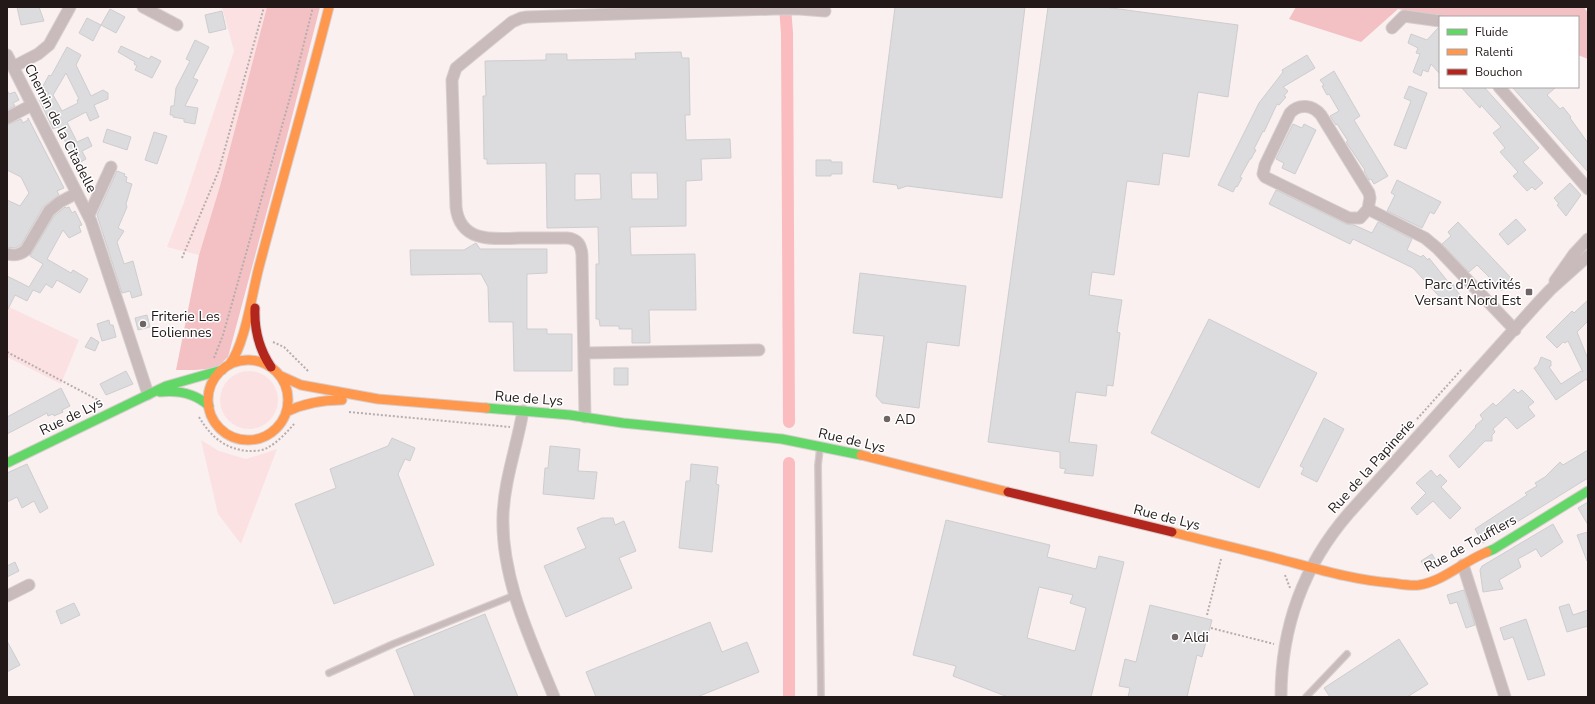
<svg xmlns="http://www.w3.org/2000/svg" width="1595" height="704" font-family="'Nunito Sans',sans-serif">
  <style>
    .green { fill: #fce1e2 }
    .forest { fill: #f3c0c3 }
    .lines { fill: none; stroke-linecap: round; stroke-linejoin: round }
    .canal { stroke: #fabcbf; stroke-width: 12 }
    .building { fill: #dcdcdf; stroke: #cdcdd0; fill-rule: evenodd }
    .lane-casing { stroke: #d7cece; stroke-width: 8 }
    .street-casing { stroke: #d7cece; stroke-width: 13 }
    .fast-casing { stroke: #d7cece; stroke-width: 11 }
    .slow-casing { stroke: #d7cece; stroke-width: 11 }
    .jam-casing { stroke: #d7cece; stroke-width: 11 }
    .path { stroke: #b7adad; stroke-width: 2; stroke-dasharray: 2 2; stroke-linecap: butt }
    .lane { stroke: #c9bbbc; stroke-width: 5.5 }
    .street { stroke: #c9bbbc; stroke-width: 11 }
    .fast { stroke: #63d668; stroke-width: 9 }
    .slow { stroke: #ff974d; stroke-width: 9 }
    .jam { stroke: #b3261e; stroke-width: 9 }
    .poi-dot { fill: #6e6464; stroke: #fff; stroke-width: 1.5 }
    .labels { text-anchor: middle; stroke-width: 3; stroke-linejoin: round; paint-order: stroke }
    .street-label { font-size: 14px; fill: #231919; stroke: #fff }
    .poi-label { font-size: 14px; fill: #231919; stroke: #fff; text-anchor: start }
  </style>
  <rect width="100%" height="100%" fill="#faf0f0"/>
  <path class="green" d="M222,7H267L220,186L199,255L167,247L184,202L234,51Z
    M7,306L79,340L61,384L7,357Z
    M220 400a29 29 0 1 1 58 0a29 29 0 1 1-58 0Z
    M201,440L219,451L246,459L277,449L241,544L218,514Z"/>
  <path class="forest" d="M267,7H320L287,136L228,357L216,368L195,370H176L199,255L220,186Z
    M1296,7H1584L1588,13V59L1578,55V17H1440L1398,9L1361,42L1289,19Z"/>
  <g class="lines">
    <path class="canal" d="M785,7L787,33L789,422
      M789,463V697"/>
  </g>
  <path class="building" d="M17,7H39L44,21L21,25Z
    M895,7H1025L1002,198L907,186L898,189L897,185L873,182Z
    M1048,7H1104L1238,25L1228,97L1198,92L1189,157L1163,153L1159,185L1127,181L1114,275L1092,272L1089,295L1122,300L1117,332L1120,333L1113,386L1107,385L1106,396L1076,392L1069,442L1097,445L1093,476L1064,473L1066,469L1060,468V452L988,442Z
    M110,9L125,17L116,33L101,25Z
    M222,11L226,29L209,33L205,15Z
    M87,18L101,25L93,41L79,33Z
    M1438,28H1440V74L1431,64L1428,72L1423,70L1421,76L1413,72L1420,54L1416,53L1418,48L1408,43L1411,34L1427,40Z
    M195,40L209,47L193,78L198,80L185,106L198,108L195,124L184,122V119L173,117V115H170L171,106H174L176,88L190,61L186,59Z
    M121,46L149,59L151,56L161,61L152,78L135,70L137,66L134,64L135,62L118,52Z
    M67,47L81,55L76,65L91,96L103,90L108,93V99L94,105L99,117L90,121L86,112L67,122L77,142L88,137L92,146L82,151L86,159L77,164L74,158L71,159L65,146L67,145L58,127L53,129L39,99L49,93L42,88L49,75L51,76ZM66,73L79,99L77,100L78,103L62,111L53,95Z
    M681,52L682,58H689L690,115H685L686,140L730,139L731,158L701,159L702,180L686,181V226L630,227L631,255L695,254L696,310H649L650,343H632V329H619V326H600L599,319H596V264H599L598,227L547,228L546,163L487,164V159H484L483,96H486L485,61L546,60V54H567V60L636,59L635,53ZM631,173H657L658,199H632ZM575,174H600L601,199L575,200Z
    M1307,55L1315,68L1283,87L1288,91L1284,96L1286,97L1279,105L1277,104L1264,132L1263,131L1254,149L1256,150L1253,155L1251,159H1250L1240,177L1242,178L1237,187L1236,186L1233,192L1218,185L1259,103L1283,72L1282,70Z
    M1334,71L1360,116L1354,120L1388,176L1374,184L1371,179L1369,180L1366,174L1364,171L1365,170L1346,142L1348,141L1337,124L1336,125L1330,116L1339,111L1329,94L1327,95L1322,86L1324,85L1320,80Z
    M1409,86L1427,93L1406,149L1394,145L1411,101L1404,98Z
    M1461,87H1484L1539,148L1523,162L1543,183L1535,190L1532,187L1527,191L1513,176L1518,172L1500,152L1505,148L1493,133L1501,127L1481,105L1480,108Z
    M1512,87H1556L1547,95L1560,109L1563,107L1571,117L1570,118L1588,143V172Z
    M7,90L9,94L15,92L19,100L13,103L15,106L7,110Z
    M28,118L64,188L57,191L59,195L43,207L21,245L15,248L7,247V200L20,206L29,193L21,177L7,170V125L21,119L23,123L28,120Z
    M1293,124L1302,128L1304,124L1316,130L1295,174L1282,168L1284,163L1276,159Z
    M107,129L131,137L127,150L103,142Z
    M154,132L167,136L157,164L145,160Z
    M816,160H831V162H842V174H831V176H816Z
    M117,171L125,174L124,176L127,177L126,182L132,184L126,204L127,207L118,228L124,231L117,242L124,264L133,261L142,295L132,298L130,291L122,293L97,215Z
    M1397,180L1441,202L1434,214L1430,212L1422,228L1387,211L1395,195L1391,193Z
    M1570,183L1581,195L1566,216L1557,205L1559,204L1554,198Z
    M1276,190L1346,224L1354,225L1372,233L1378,222L1412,239L1407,250L1421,257L1423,255L1428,260L1429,258L1449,283L1450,281L1457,289L1456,290L1460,295L1448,306L1413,268L1353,239L1350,244L1269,204Z
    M65,207L66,208L69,207L72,213L75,211L82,225L79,226L81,232L69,238L63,230L47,259L71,273L73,270L88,279L80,293L57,280L52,288L46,284L40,293L33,290L27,301L15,295L7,311V276L29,287L43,264L30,256L54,216Z
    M1516,219L1526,230L1508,245L1499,234Z
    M1458,222L1513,280L1501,291L1497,286L1495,287L1488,280L1490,278L1477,265L1469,272L1442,244L1451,236L1448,232Z
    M476,243L480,249H547V273L527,274V329H547V334H572V371H514L513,322H489L488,287L481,274L411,275L410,250H464Z
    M860,273L966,286L959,346L927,342L919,408L882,403L876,396L884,336L853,333Z
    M1588,300V321L1577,332L1588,359V382L1586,379L1556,400L1534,368L1538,365L1541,357L1551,361V366L1549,367L1561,384L1581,371L1583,372L1568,341L1565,343L1563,342L1557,348L1546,337L1572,311L1574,313Z
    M147,315L150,327L138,330L135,318Z
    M1209,319L1317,373L1259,488L1151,433Z
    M109,320L110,325H113L116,337L102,341L97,324Z
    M91,337L99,342L95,351L85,347Z
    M614,368H628V385H614Z
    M126,371L133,384L106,395L100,384Z
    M61,388L70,406L62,410L63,412L54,416L53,414L48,416L47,413L7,434V417Z
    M1514,389L1518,393L1522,390L1534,402L1528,407L1535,416L1517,429L1506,417L1493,429L1495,432L1492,435V441H1485L1459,468L1449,456L1476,427L1475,426L1483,419L1480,415L1493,403L1496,406Z
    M1324,418L1344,429L1317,482L1301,474L1304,468L1300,466Z
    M392,438L415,448L410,461L405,459L398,474L434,565L334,604L295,504L336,488L330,469L388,446Z
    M550,446L580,449L578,471L597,472L594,499L543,494L545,468H548Z
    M1588,450V478L1483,543L1475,529L1527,495L1525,493L1537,486L1535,483L1545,477L1560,462L1563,465Z
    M27,464L48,508L40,513L34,501L22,508L17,497L7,502V473Z
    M691,464L718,467L716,484L719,485L712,552L679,548L686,481H690Z
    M1431,470L1437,477L1440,474L1447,481L1441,487L1461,508L1450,519L1433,501L1417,515L1411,508L1426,493L1416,483Z
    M1588,502V525L1578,508Z
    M602,518H613L615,525L624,521L636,551L619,558L632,588L566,617L544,566L586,548L577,528Z
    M946,520L1050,545L1047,557L1096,569L1099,556L1124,562L1091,697H1008L953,676L956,666L913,655ZM1039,587L1073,595L1070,603L1086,608L1075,651L1027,638Z
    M1553,524L1563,542L1541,557L1536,549L1518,559L1521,567L1499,580L1503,589L1483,592L1480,570L1482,566Z
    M1588,532V561H1587L1577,535Z
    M1432,554L1437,563L1426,570L1421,561Z
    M15,562L19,571L7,577V566Z
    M1464,590L1475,625L1466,628L1457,602L1450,604L1447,595Z
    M74,603L80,615L61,624L56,611Z
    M1569,604L1573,615L1588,610V626L1567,632L1559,607Z
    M1150,605L1212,620L1202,657L1197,655L1187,697H1128L1130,688L1119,686L1125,659L1136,662Z
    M485,614L518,697H415L396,650Z
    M1526,619L1545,675L1528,680L1513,637L1504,640L1500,628Z
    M710,622L722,652L747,642L759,672L697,697H596L586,672Z
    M1399,639L1428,684L1407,697H1330L1324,688Z
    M7,641L20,665L7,672Z"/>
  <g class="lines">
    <defs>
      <path id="lane" d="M820,448L818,465L821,697
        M329,673L393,644L515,595
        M1306,697L1347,654"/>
      <path id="street" d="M143,7L177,25
        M1392,28L1404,16L1440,21
        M7,55L91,221L148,394
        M13,67L38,54L49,45L70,7
        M1499,87L1588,189
        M7,118L32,105
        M1368,209L1370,198L1369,193L1321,115C1313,105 1299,103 1290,113L1265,165L1263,174L1265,177L1349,218H1360L1368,209L1425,238L1437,248L1515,330
        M89,215L111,167
        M7,254C15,256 20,255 26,250L49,211L60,202L77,193
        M1555,281L1574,254L1588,239
        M585,353L759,350
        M523,411C517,446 504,481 503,516C501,579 531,640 554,697
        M585,417L582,255C581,245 578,239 567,238C551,238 536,238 520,238C493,239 460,243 456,207L452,80L456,68L512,22L521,18L527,17L774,9H799L825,11
        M1463,565L1505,697
        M7,596L29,585
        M1281,697C1281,627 1303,566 1349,513L1536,305L1550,290L1588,256"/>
      <path id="fast" d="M160,392C179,390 195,393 209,406
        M486,408L570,415L623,423L782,439L861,455
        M7,463L166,386L222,370
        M1487,552L1494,549L1588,491"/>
      <path id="slow" d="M208 400a40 40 0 1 1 80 0a40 40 0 1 1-80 0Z
        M229,365C245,346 252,293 259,267C282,180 307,94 329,7
        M281,376L301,385L378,399L486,408
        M286,412C304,403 322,400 342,400
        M861,455L1008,492
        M1172,532C1206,541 1241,549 1275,558C1314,568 1352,580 1392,583C1400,584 1410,586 1419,585C1444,581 1464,561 1487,552"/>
      <path id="jam" d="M255,308C254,330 259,349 271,367
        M1008,492L1172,532"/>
    </defs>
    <use href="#lane" class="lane-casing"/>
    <use href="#street" class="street-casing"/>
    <use href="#fast" class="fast-casing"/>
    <use href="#slow" class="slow-casing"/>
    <use href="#jam" class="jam-casing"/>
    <path class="path" d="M182,258L219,170L264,7
      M273,342L284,347L309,372
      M7,352L102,402
      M214,358L223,335L293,87L313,7
      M349,412L510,427
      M199,417C211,437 225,449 248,451C254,451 262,451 267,448C277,443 287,432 295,423
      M1417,419L1462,369
      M1285,575L1290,588
      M1207,615L1221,559
      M1211,628L1274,644"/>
    <use href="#lane" class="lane"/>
    <use href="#street" class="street"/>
    <use href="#fast" class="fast"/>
    <use href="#slow" class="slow"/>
    <use href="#jam" class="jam"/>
  </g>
  <g class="poi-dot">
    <rect x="1525" y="288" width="8" height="8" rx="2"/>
    <circle cx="143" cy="324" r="4"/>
    <circle cx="887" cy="419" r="4"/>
    <circle cx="1175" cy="637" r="4"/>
  </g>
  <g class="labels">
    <g class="street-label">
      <text transform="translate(61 128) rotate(63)" y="5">Chemin de la Citadelle</text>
      <text transform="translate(529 398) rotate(4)" y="5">Rue de Lys</text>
      <text transform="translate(71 416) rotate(-26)" y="5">Rue de Lys</text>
      <text transform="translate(852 440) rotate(13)" y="5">Rue de Lys</text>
      <text transform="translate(1371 466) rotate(-48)" y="5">Rue de la Papinerie</text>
      <text transform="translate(1167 517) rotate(14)" y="5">Rue de Lys</text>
      <text transform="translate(1470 543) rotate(-29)" y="5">Rue de Toufflers</text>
    </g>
    <g class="poi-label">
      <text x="1521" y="289" text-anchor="end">Parc d'Activités<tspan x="1521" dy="16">Versant Nord Est</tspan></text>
      <text x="151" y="321">Friterie Les<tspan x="151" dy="16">Eoliennes</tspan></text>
      <text x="895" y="424">AD</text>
      <text x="1183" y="642">Aldi</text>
    </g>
  </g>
  <rect width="1595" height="704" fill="none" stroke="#231919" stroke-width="16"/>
  <rect x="1439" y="16" width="140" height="72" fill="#ffffff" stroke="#a7a3a3"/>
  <rect x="1447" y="29" width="20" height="6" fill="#63d668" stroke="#a7a3a3"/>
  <text x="1475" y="36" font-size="12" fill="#231919">Fluide</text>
  <rect x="1447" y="49" width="20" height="6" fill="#ff974d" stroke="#a7a3a3"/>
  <text x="1475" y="56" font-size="12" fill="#231919">Ralenti</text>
  <rect x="1447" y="69" width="20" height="6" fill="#b3261e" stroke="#a7a3a3"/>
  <text x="1475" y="76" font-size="12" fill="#231919">Bouchon</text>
</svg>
